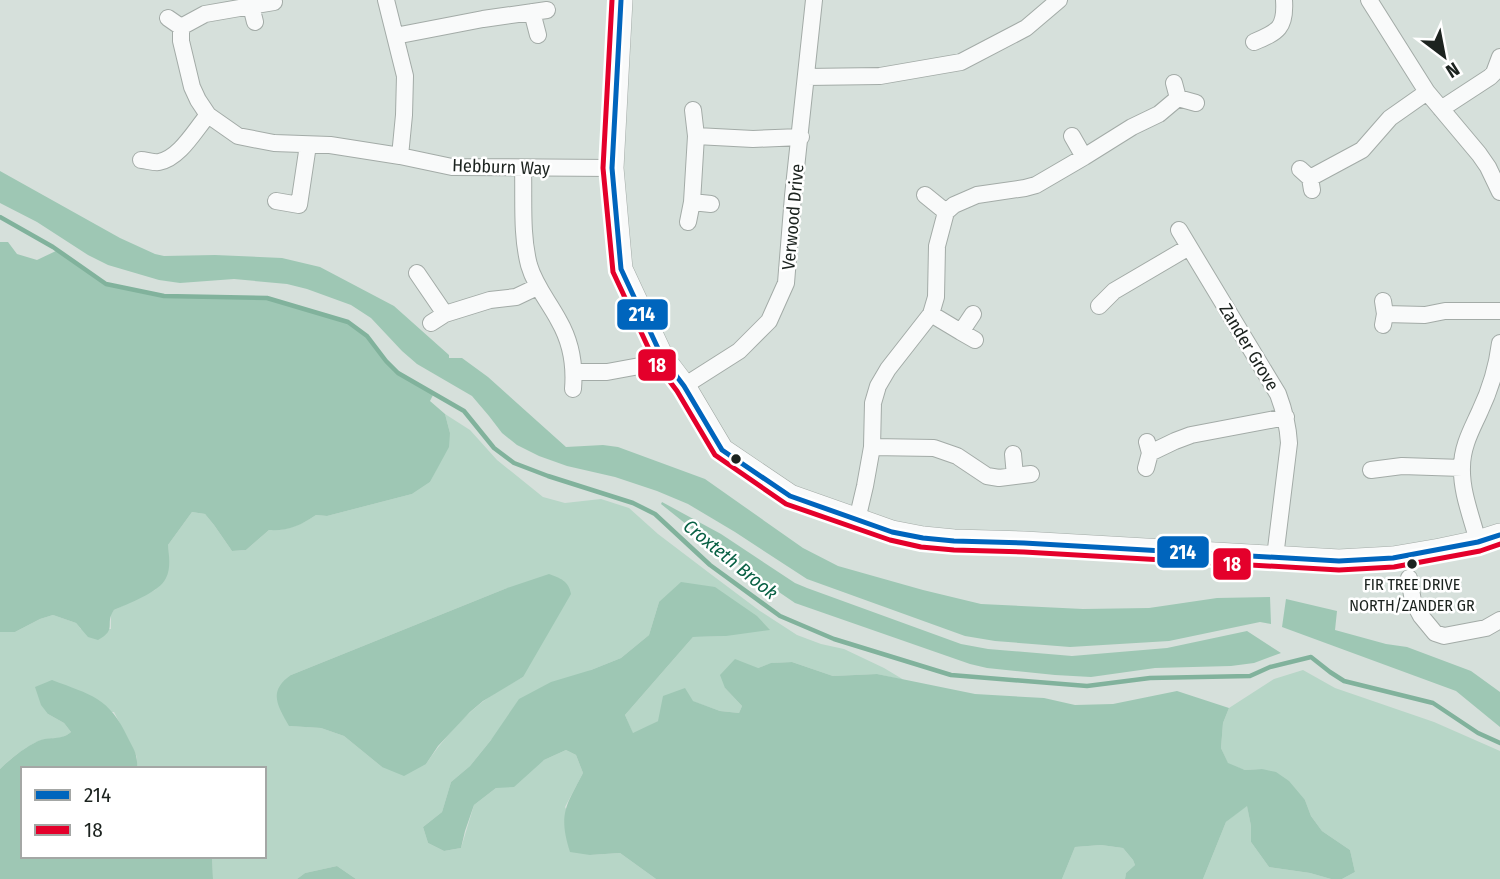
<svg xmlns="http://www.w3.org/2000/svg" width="1500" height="879" font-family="'Fira Sans Condensed',sans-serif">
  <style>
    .green { fill: #b7d6c7; fill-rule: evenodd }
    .forest { fill: #9ec7b4 }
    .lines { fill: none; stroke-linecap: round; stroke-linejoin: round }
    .stream { stroke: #81b29c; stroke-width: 4.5 }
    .street-casing { stroke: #a3aba7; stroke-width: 18 }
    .secondary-casing { stroke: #a3aba7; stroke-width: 24 }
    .street { stroke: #f9fafa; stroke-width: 16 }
    .secondary { stroke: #f9fafa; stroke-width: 23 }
    .bus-1-casing { stroke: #fff; stroke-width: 10 }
    .bus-2-casing { stroke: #fff; stroke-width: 10 }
    .bus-1 { stroke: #0065bd; stroke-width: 5 }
    .bus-2 { stroke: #e4002b; stroke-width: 5 }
    .bus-dot { fill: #1c231f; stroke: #fff; stroke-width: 2.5 }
    .labels { text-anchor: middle; stroke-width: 5; stroke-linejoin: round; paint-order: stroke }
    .bus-label { font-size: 16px; fill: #1c231f; stroke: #fff }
    .street-label { font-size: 18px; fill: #1c231f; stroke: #fff }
    .water-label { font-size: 19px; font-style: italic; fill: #086044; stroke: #fff }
    .line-badge { stroke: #fff; stroke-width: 2.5 }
    .badge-label { font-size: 19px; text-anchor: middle; font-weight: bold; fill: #fff }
  </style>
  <rect width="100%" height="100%" fill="#d6e0db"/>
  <path class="green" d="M445,414L470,430L497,460L543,497L565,503L601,499L629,508L658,534L708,572L760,611L797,635L821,644L844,649L884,668L904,680L877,674L833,676L792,662L772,663L758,668L725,688L742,706L739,713L720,711L692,701L658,721L633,734L625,715L693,637L726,636L659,602L649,635L621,658L591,670L491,740L470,766L451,782L442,812L423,827L428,843L444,851L461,848L474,805L496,788L544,760L566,750L576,755L583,773L565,807L590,855L620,853L656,879H356L337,866L305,873L297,879H213L212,856H264V769H137V757L114,712L48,714L64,723L71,732C60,742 51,736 39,741C25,747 11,758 0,769V632H15L40,619L53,615L76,623L81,629H111V614L114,610L155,590L169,564L168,545L192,512L205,514L214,525L232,551L246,550L269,530C287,531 301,525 316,515L327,516L412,494L430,482L438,466L450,433ZM507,588L523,677C509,685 494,693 481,703C460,720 441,742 426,764L382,767L344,736L321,728L289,726L291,675Z
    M1303,670L1335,688L1434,722L1500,751V879H1342L1355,872L1350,850L1322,831L1311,816L1305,800L1262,769L1245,770L1228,764L1221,748L1223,723L1229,708L1274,679Z
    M1247,805L1251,826V842L1269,867L1310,873L1331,879H1203L1226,822Z
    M1101,845L1123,848L1133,860L1135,865L1126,873L1125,879H1062L1075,847Z"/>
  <path class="forest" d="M0,171L120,238L155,254L164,256L215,255L282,258L320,267L394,306L449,355V358H462L488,377L566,447L603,445L618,447L705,479L803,548L838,566L923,590L981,604L1083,609L1149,608L1217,598L1270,597L1271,624L1260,622L1169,641L1070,647L995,641L965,636L807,579L735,532L688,504L657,491L615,477L567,466L539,456L517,445L502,433L489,416L472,396L417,364L402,351L371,318L351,305L307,289L287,284L234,279L180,283L159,280L108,265L88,255L37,222L0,203Z
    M0,242H8L17,254L37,260L58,250L107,284L164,296L267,298L348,322L367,336L386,361L398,373L434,393L430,401L445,414L450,433L449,447L430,482L412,494L327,516L316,515C300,526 288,531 269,530L246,550L232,551L214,525L205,514L192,512L168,545C169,556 171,568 166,578C160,592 127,604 114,610C104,624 118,629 98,640L88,637L76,623L53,615L40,619L15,632H0Z
    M662,502L721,534L795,583L807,588L961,644L988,649L1072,656L1167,648L1247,631L1281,653L1254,663L1231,666L1155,668L1091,677L1055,675L987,668L970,664L795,603L722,553L661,504Z
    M549,574C560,578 569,581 571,594L523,677L483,701L470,712L438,746L426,764L404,776L382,767L344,736L321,728L289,726C277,705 268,691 291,675L507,588Z
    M681,582L715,587L757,616L770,630L726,636L693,637L625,715L633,733L658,721L663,696L685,688L693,701L720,711L739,713L742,706L725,688L720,675L735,659L758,668L771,663L792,662L833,676L877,674L975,694L1044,698L1075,705L1113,704L1177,691L1229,708L1223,723L1221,748L1228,763L1245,770L1262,769L1276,772L1289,781L1305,800L1311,816L1322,831L1350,850L1355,872L1342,879H1331L1310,873L1269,867L1251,842V826L1247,806L1226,822L1203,879H1125L1126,873L1135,865L1133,860L1123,848L1101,845L1075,847L1062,879H656L620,853L590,855L570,852C558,814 566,806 583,773L576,755L566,750L544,760L514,787L496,788L474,805L465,831L461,848L444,851L428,843L423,827L442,812L451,782L470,766L491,740L519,699L551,682L591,670L621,658L649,635L659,602Z
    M1286,599L1337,611L1335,630L1386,644L1407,647L1471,671L1500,692V727L1456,691L1282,627Z
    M52,680C91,695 109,697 128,738C134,750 138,754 137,769H23V856H212L213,879H0V769C11,758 24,748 38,741C50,736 61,741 71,732L64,723L48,714L41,705L35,687Z
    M337,866L356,879H297L305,873Z"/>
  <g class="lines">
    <path class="stream" d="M0,217L53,247L106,284L164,296L267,298L348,322L367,336L386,361L398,373L464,411L494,448L514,463L548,476L633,503L655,514L710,565L780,616L834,639L951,675L1087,686L1150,678L1250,676L1270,667L1311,657L1330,672L1344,681L1433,703L1478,733L1500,743"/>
    <defs>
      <path id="street" d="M386,0L405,76L404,115L400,156
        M1369,0L1427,92L1479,154L1488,167L1500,192
        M532,12L538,35
        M168,18L181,27L205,14L251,6
        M255,22L251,6L274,2
        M181,27V41L192,87L198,100L208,115L238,136L274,143L330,145L400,156L452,167L612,168
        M395,36L483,19L547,10
        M1254,42C1278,32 1286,28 1284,0
        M806,77L880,76L961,62L1026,28L1059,0
        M1174,83L1178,98L1196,103
        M1441,109L1490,77L1494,73L1500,57
        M693,110L696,136
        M1072,136L1084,157L1132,127L1159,114L1178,98
        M141,160C146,160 154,163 159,162C180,158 195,130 208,115
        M523,168C524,200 521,234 529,265C535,286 549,302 559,321C571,342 575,365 573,389
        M1300,169L1310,178L1312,190
        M1310,178L1362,150L1390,118L1427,92
        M925,195L946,212
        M276,201L299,205L308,145
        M692,202L696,136L753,139L801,137
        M688,222L692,202L711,204
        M1179,230L1278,394C1284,410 1288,425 1289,443L1275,557
        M417,273L445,314
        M1099,306L1114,291L1189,247
        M931,314L961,332
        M973,314L961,332L975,340
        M1385,314L1425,315L1445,311H1500
        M431,323L445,314L490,300L516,297L537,287
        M1383,325L1385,314L1383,301
        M575,372H607L645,365
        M684,386L739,351L769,321L786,283L793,196L814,0
        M872,447L934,448L957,456L987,476L999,478L1015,476
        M1150,453L1175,441L1191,435L1286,417
        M1013,454L1015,476L1031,474
        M1146,468L1150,453L1147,442
        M1371,470L1402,466L1462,468
        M857,520L865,486L872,447L873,403L878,386L888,369L931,314L936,297L937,246L946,212L954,205L977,195L1025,188L1036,185L1084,157
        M1478,542C1472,518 1461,492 1462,467C1462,446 1472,429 1480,411C1490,390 1497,367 1500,343
        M1409,578L1413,601L1421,616L1435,633L1444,636L1486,628L1500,620"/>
      <path id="secondary" d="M621,0L612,168L621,269L662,357L684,386L722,450L790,496L892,532L923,538L954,541L1024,543L1339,561L1393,558L1440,550L1478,542L1500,535"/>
    </defs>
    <use href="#street" class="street-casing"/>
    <use href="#secondary" class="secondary-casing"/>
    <use href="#street" class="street"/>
    <use href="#secondary" class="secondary"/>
    <defs>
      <path id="bus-1" d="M621,0L612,168L621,269L662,357L684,386L722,450L790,496L892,532L923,538L954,541L1024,543L1339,561L1393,558L1478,542L1500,535"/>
      <path id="bus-2" d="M612,0L603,168L613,272L655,362L677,391L715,455L786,504L890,540L921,547L954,550L1024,552L1339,570L1394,567L1480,551L1500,544"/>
    </defs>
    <use href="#bus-1" class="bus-1-casing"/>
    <use href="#bus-2" class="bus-2-casing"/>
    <use href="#bus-1" class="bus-1"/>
    <use href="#bus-2" class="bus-2"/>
  </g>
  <g class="bus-dot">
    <circle cx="736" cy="459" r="6"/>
    <circle cx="1412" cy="564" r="6"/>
  </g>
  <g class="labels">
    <g class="bus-label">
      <text x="1412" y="590">FIR TREE DRIVE<tspan x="1412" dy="21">NORTH/ZANDER GR</tspan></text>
    </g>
    <g class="street-label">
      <text transform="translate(501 167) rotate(2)" y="6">Hebburn Way</text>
      <text transform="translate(793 217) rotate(-85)" y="6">Verwood Drive</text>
      <text transform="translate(1249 347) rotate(59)" y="6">Zander Grove</text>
    </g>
    <g class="water-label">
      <text transform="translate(731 559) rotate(39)" y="7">Croxteth Brook</text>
    </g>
  </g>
  <g class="line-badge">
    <rect x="616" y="298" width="53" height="33" rx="7" fill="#0065bd"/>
    <rect x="637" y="348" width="40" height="34" rx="7" fill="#e4002b"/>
    <rect x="1156" y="535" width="54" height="34" rx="7" fill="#0065bd"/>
    <rect x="1212" y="547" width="40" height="34" rx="7" fill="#e4002b"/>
  </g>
  <g class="badge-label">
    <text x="642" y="321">214</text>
    <text x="657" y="372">18</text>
    <text x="1183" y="559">214</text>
    <text x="1232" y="571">18</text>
  </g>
  <rect x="21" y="767" width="245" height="91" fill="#ffffff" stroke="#a4a7a5" stroke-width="2"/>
  <rect x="35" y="790" width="35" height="10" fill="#0065bd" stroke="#a4a7a5" stroke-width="2"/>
  <text x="84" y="802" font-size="21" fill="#1c231f">214</text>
  <rect x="35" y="825" width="35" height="10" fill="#e4002b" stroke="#a4a7a5" stroke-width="2"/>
  <text x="84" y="837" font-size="21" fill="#1c231f">18</text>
  <g transform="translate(1444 56) rotate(148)" stroke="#ffffff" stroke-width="5" paint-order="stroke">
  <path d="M0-5L12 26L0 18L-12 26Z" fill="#1c231f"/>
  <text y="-10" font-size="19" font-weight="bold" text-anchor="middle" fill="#1c231f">N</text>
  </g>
</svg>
